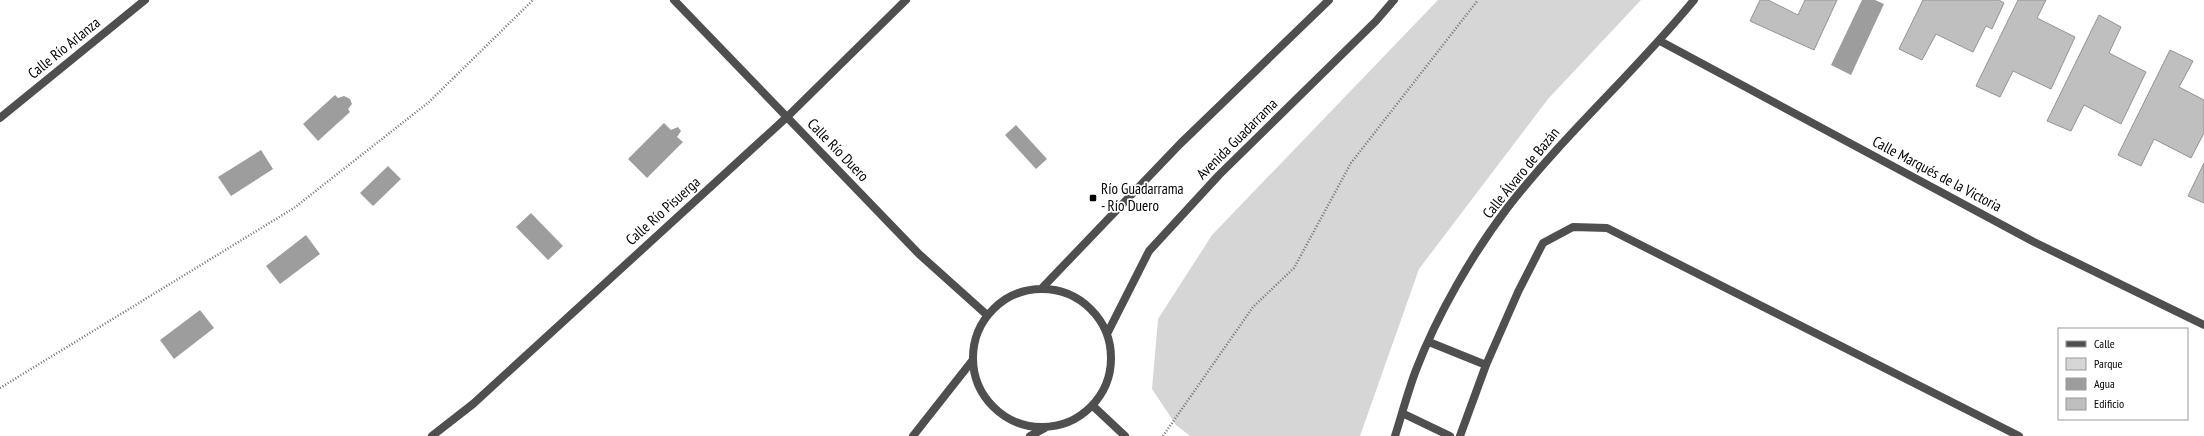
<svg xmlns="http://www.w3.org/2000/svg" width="2204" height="436" font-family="'PT Sans Narrow',sans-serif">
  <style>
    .green { fill: #d6d6d6 }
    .water { fill: #9d9d9d }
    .building { fill: #bfbfbf; stroke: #939393 }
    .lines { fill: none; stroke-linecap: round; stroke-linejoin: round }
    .path { stroke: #717171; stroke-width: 2.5; stroke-dasharray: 1 2; stroke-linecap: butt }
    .minor { stroke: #4f4f4f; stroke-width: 8 }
    .poi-dot { fill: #000; stroke: #fff; stroke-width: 1.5 }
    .labels { text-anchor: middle; stroke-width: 3.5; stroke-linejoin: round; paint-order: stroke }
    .street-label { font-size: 15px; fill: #000; stroke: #fff }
    .poi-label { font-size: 15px; fill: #000; stroke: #fff; text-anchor: start }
  </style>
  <rect width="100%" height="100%" fill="#fff"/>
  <path class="green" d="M1438,0H1641L1548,99L1419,269L1360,436H1190L1176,425L1152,389L1158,319L1212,235Z"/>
  <path class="water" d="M1862,0H1875L1884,4L1851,75L1831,65Z
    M335,95L338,98L344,96L350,99L352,104L348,109L350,112L318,141L303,124Z
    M664,123L671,130L678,127L681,131L677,137L683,142L647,178L628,159Z
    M1016,125L1047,159L1036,169L1005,135Z
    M261,150L273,169L231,196L218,177Z
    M388,166L401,179L373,206L360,193Z
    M531,213L563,246L548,260L516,227Z
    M306,235L320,254L280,284L266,266Z
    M200,310L214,328L174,359L160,340Z"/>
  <path class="building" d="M1760,0H1768L1798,15L1805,0H1837L1814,50L1750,21Z
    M1923,0H1999L2004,3L1992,29L1986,26L1973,52L1936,34L1922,60L1899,49Z
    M2018,0H2046L2037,18L2075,37L2051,89L2013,71L2000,97L1976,86Z
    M2099,15L2121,27L2109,53L2146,72L2121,124L2084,105L2071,131L2047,121Z
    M2170,50L2193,61L2179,87L2204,100V133L2191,158L2154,139L2141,166L2118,155Z
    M2204,163V203L2188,196Z"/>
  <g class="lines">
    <path class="path" d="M0,388L294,208L429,102L533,0
      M1163,436L1253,307L1294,268L1351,163L1478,0"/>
    <path class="minor" d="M674,0L919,254L987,315
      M1660,41L2034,242L2204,325
      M0,118L145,0
      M1042,288L1180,144L1329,0
      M973 358a69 69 0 1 1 138 0a69 69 0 1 1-138 0Z
      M1107,334L1149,251L1219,175L1376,21L1394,0
      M1429,342L1486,365L1518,292L1543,243L1573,227L1607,228L2019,436
      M1093,406L1125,436
      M1402,413L1450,436
      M432,436L473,404L787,117L906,0
      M913,436L972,361
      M1030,436L1045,428
      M1395,436C1402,414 1408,391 1416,370C1437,315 1473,253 1508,207C1565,134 1635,72 1694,0
      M1460,436L1486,365"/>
  </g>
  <rect class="poi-dot" x="1089" y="194" width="8" height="8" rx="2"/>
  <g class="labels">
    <g class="street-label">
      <text transform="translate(64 48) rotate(-39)" y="5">Calle Río Arlanza</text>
      <text transform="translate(1237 139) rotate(-45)" y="5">Avenida Guadarrama</text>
      <text transform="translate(838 150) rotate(46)" y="5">Calle Río Duero</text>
      <text transform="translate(1521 173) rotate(-51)" y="5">Calle Álvaro de Bazán</text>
      <text transform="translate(1937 174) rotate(28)" y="5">Calle Marqués de la Victoria</text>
      <text transform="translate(663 211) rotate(-42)" y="5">Calle Río Pisuerga</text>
    </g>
    <g class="poi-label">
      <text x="1101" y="194">Río Guadarrama<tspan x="1101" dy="17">- Río Duero</tspan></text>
    </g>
  </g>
  <rect x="2058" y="328" width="130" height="92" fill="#ffffff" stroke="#999999"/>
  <rect x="2066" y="341" width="20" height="6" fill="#4f4f4f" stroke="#999999"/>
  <text x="2094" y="348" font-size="12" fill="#000000">Calle</text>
  <rect x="2066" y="358" width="20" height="12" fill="#d6d6d6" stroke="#999999"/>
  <text x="2094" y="368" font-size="12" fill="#000000">Parque</text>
  <rect x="2066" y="378" width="20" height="12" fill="#9d9d9d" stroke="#999999"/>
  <text x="2094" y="388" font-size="12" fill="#000000">Agua</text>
  <rect x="2066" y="398" width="20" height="12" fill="#bfbfbf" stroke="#999999"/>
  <text x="2094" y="408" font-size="12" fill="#000000">Edificio</text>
</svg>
